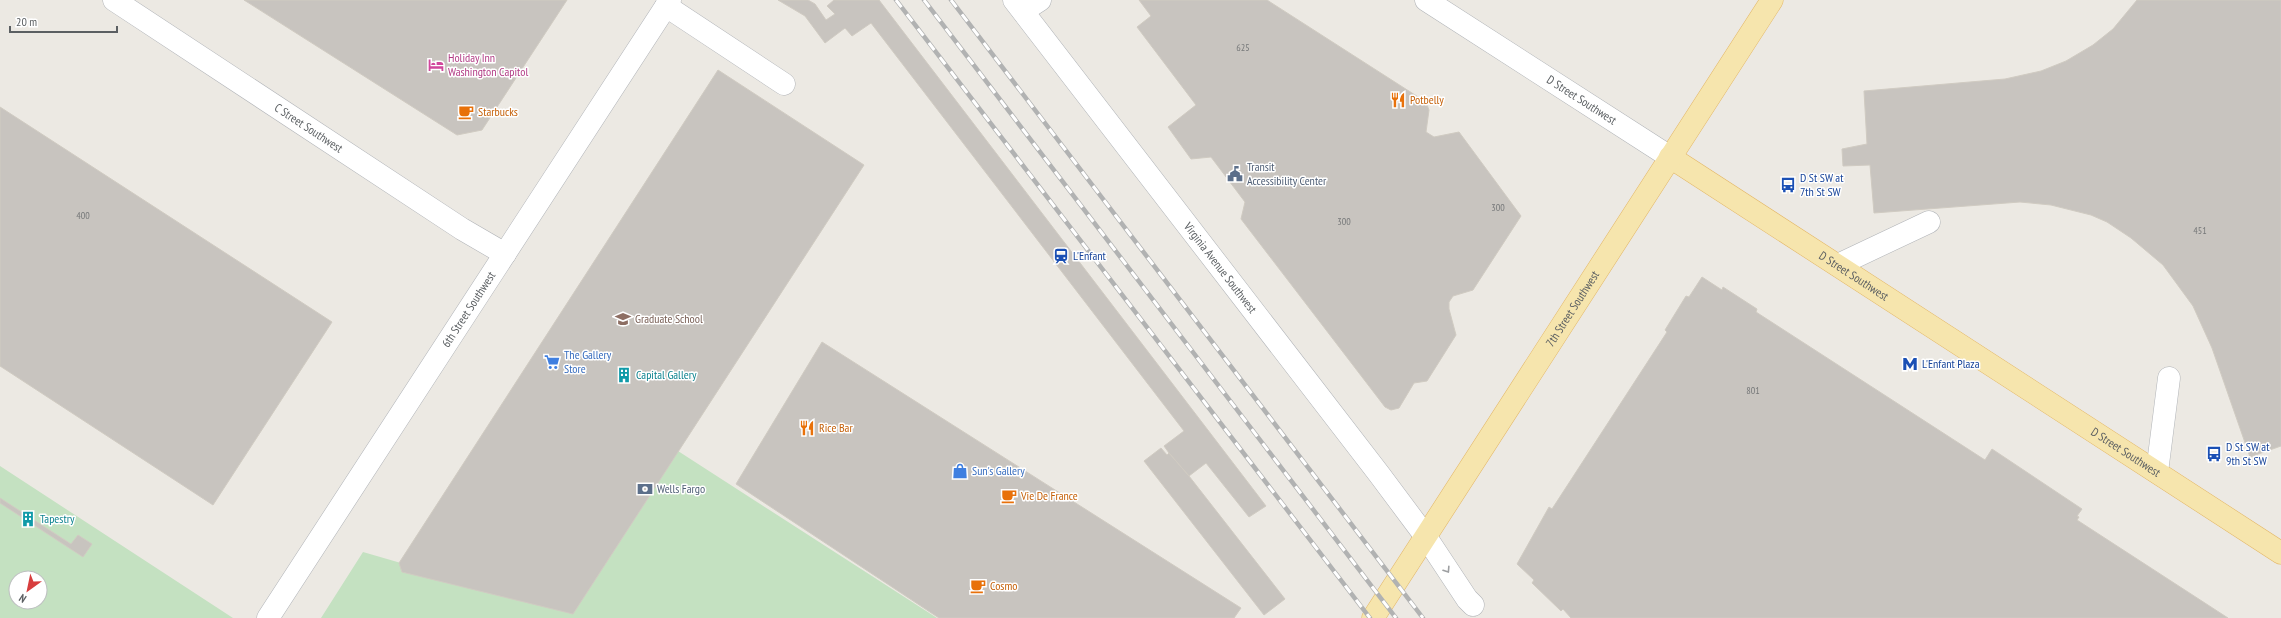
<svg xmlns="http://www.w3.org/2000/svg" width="2281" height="618" font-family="'PT Sans Narrow',sans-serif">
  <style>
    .green { fill: #c4e1c1; fill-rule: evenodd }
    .building { fill: #c8c4bf; stroke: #d0cbc2 }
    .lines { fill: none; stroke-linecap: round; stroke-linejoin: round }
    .minor-casing { stroke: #b0b3b7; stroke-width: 23 }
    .major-casing { stroke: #e3b665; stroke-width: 23 }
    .minor { stroke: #fff; stroke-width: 22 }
    .major { stroke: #f6e5ad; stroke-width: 22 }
    .rail-casing { stroke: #b1b2b2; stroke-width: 4.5 }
    .rail { stroke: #fff; stroke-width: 3; stroke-dasharray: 9; stroke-linecap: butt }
    .oneway { stroke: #9d9fa1 }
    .labels { text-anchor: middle; stroke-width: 3; stroke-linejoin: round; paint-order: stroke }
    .number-label { font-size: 10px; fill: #767879 }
    .hotel-label { font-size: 12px; fill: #b23c85; stroke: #fff; text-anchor: start }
    .food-label { font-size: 12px; fill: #c56008; stroke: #fff; text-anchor: start }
    .street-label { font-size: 12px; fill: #5b5f62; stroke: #fff }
    .service-label { font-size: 12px; fill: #4e5e75; stroke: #fff; text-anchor: start }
    .transit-label { font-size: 12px; fill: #164399; stroke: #fff; text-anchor: start }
    .education-label { font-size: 12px; fill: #785e54; stroke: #fff; text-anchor: start }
    .shop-label { font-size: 12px; fill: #366cbe; stroke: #fff; text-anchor: start }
    .culture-label { font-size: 12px; fill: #0d838f; stroke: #fff; text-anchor: start }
  </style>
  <rect width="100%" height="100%" fill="#ece9e3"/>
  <path class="green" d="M678,451L937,618H321L363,552L573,613Z
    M0,466L233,618H0ZM16,578H40V602H16Z"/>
  <path class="building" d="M244,0H567L482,130L457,135Z
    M778,0H808L815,4L826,20L835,14L827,6L834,0H879L1266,506L1249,517L1206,463L1189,476L1169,453L1164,446L1184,431L871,23L852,36L845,28L825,43L805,16Z
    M1139,0H1267L1426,102L1429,110L1426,132L1434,137L1459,132L1521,216L1473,290L1453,296L1449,302V309L1456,335L1427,381L1414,383L1399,408L1391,410L1385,407L1241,219L1245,202L1211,157L1191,159L1168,127L1196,105L1137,27L1151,16Z
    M2137,0H2281V446L2250,457L2212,348L2193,306L2163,265L2131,238L2107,222L2091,215L2051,205L2020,202L1874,213L1870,165L1843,166L1842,149L1867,144L1864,91L2005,79L2041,71L2066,61L2093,45L2113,29Z
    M718,70L864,165L573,614L402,572L399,563Z
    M0,107L332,322L213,505L0,366Z
    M1702,277L1722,290L1723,287L1757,309L1756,312L1985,460L1992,449L2082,509L2077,516L2079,517L2077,520L2228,618H1571L1563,609L1561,611L1532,583L1534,580L1517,564L1549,507L1552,509L1667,332L1665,330L1686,296L1689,297Z
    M822,342L1241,608L1234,618H939L736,484Z
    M1161,448L1167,455L1169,453L1189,476L1285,599L1264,615L1144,461Z
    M0,498L71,544L78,535L92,544L83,557L0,503Z"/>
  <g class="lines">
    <defs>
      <g id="minor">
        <path id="s1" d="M114,0L462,229L505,254"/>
        <path id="s2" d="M1014,0L1379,474L1426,537L1467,599L1473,605"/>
        <path id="s3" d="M1426,0L1670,157"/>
        <path d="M666,6L784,84"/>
        <path d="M1023,11L1040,0"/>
        <path d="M1838,265L1929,222"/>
        <path d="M2157,472L2169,378"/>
        <path id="s4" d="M268,618L670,0"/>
      </g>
      <g id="major">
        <path id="s5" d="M1670,157L2281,553"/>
        <path id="s6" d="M1373,618L1772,0"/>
      </g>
    </defs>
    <use href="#minor" class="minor-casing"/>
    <use href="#major" class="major-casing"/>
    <use href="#minor" class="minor"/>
    <use href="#major" class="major"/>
    <defs>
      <path id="rail" d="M896,0L1370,618
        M924,0L1396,618
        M951,0L1423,618"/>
    </defs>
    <use href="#rail" class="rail-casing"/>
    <use href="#rail" class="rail"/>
  </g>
  <defs><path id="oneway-chevron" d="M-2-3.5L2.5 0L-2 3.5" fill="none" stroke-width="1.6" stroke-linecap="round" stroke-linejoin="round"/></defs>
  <use class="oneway" href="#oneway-chevron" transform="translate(1447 570) rotate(57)"/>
  <defs>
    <symbol id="hotel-bare" viewBox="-9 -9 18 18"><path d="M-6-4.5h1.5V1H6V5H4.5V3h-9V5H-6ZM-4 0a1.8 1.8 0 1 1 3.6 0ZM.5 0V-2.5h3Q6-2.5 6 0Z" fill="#d1479c" stroke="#fff" stroke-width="2.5" paint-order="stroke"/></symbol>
    <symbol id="restaurant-bare" viewBox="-9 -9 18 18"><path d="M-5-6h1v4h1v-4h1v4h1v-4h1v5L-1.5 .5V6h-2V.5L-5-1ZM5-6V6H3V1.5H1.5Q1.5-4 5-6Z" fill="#e8710a" stroke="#fff" stroke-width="2.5" paint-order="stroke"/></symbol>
    <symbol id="cafe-bare" viewBox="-9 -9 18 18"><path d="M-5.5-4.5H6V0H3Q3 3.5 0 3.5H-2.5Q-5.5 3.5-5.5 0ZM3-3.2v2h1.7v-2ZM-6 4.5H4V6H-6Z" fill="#e8710a" stroke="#fff" stroke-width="2.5" paint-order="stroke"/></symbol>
    <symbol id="civic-bare" viewBox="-9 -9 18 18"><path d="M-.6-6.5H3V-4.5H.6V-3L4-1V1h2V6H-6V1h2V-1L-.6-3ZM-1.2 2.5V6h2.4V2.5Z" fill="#5c6f8a" stroke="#fff" stroke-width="2.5" paint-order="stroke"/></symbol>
    <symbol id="bus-bare" viewBox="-9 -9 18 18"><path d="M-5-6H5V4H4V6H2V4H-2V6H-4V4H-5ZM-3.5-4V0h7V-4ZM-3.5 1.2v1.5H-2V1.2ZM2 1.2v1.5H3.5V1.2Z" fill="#1a4fb4" stroke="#fff" stroke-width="2.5" paint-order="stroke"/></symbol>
    <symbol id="station-bare" viewBox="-9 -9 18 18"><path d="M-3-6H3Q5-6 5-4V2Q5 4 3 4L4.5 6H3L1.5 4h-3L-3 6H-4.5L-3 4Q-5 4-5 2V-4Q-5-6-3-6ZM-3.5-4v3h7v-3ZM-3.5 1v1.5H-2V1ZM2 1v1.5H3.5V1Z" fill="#1a4fb4" stroke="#fff" stroke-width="2.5" paint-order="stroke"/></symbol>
    <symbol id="university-bare" viewBox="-9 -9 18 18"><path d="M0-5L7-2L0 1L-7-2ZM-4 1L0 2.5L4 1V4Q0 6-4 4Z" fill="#8d6e63" stroke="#fff" stroke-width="2.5" paint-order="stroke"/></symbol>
    <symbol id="supermarket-bare" viewBox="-9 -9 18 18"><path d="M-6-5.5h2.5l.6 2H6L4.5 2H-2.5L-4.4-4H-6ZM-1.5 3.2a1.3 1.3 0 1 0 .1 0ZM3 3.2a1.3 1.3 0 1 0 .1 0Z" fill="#3f7fe0" stroke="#fff" stroke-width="2.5" paint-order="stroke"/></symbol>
    <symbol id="metro-bare" viewBox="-9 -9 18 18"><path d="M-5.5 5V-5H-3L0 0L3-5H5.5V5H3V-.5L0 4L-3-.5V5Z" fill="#1a4fb4" stroke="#fff" stroke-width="2.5" paint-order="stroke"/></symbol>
    <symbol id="building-bare" viewBox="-9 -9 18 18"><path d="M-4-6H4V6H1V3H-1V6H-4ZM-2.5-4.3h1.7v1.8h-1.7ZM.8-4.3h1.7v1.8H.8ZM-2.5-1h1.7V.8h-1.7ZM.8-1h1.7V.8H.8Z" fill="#0f9aa8" stroke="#fff" stroke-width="2.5" paint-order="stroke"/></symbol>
    <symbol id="shop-bare" viewBox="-9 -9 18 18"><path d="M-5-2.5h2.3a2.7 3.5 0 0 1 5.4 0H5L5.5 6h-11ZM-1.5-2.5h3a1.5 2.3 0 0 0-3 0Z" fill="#3f7fe0" stroke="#fff" stroke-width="2.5" paint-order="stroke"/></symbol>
    <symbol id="bank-bare" viewBox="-9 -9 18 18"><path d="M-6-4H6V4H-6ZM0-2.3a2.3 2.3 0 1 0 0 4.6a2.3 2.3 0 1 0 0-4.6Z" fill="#5c6f8a" stroke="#fff" stroke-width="2.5" paint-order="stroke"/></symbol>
  </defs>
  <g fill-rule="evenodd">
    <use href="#hotel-bare" x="425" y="54" width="22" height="22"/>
    <use href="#restaurant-bare" x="1387" y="89" width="22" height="22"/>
    <use href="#cafe-bare" x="455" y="101" width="22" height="22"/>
    <use href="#civic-bare" x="1224" y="163" width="22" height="22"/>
    <use href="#bus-bare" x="1777" y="174" width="22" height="22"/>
    <use href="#station-bare" x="1050" y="245" width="22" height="22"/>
    <use href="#university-bare" x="612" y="308" width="22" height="22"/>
    <use href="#supermarket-bare" x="541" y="351" width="22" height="22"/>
    <use href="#metro-bare" x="1899" y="353" width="22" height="22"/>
    <use href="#building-bare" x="613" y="364" width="22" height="22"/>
    <use href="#restaurant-bare" x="796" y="417" width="22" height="22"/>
    <use href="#bus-bare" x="2203" y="443" width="22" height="22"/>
    <use href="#shop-bare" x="949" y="460" width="22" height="22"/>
    <use href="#bank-bare" x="634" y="478" width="22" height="22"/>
    <use href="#cafe-bare" x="998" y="485" width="22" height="22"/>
    <use href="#building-bare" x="17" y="508" width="22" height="22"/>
    <use href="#cafe-bare" x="967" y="575" width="22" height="22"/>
  </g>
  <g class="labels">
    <g class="number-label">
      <text x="1243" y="51">625</text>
      <text x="1498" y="211">300</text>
      <text x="83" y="219">400</text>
      <text x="1344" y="225">300</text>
      <text x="2200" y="234">451</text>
      <text x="1753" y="394">801</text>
    </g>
    <g class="hotel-label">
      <text x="448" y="62">Holiday Inn<tspan x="448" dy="14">Washington Capitol</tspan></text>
    </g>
    <g class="food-label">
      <text x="1410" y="104">Potbelly</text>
      <text x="478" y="116">Starbucks</text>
      <text x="819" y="432">Rice Bar</text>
      <text x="1021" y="500">Vie De France</text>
      <text x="990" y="590">Cosmo</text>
    </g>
    <g class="street-label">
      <text dy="4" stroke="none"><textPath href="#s3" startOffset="185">D Street Southwest</textPath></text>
      <text dy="4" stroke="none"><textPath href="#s1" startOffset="233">C Street Southwest</textPath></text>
      <text dy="4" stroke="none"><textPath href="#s2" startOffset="338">Virginia Avenue Southwest</textPath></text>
      <text dy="4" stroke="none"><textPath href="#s5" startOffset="219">D Street Southwest</textPath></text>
      <text dy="4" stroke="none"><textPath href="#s4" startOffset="368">6th Street Southwest</textPath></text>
      <text dy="4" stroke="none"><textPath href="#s6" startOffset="368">7th Street Southwest</textPath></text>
      <text dy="4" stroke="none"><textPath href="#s5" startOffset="543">D Street Southwest</textPath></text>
    </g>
    <g class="service-label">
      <text x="1247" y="171">Transit<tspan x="1247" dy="14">Accessibility Center</tspan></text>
      <text x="657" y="493">Wells Fargo</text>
    </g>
    <g class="transit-label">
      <text x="1800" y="182">D St SW at<tspan x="1800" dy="14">7th St SW</tspan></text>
      <text x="1073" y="260">L'Enfant</text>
      <text x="1922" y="368">L'Enfant Plaza</text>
      <text x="2226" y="451">D St SW at<tspan x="2226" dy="14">9th St SW</tspan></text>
    </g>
    <g class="education-label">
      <text x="635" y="323">Graduate School</text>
    </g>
    <g class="shop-label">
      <text x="564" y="359">The Gallery<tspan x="564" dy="14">Store</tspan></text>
      <text x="972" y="475">Sun's Gallery</text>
    </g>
    <g class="culture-label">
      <text x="636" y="379">Capital Gallery</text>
      <text x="40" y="523">Tapestry</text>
    </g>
  </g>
  <g transform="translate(28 590) rotate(213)"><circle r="19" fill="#ffffff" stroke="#bdbfc0"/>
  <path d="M0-3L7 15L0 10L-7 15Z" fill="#d73e3e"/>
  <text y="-6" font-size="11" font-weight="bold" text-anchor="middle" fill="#5b5f62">N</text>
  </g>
  <path d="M10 26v6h107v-6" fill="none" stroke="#5b5f62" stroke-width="2"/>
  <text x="16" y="26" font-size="12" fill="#5b5f62" stroke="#ffffff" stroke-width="3" paint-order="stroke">20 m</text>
</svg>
